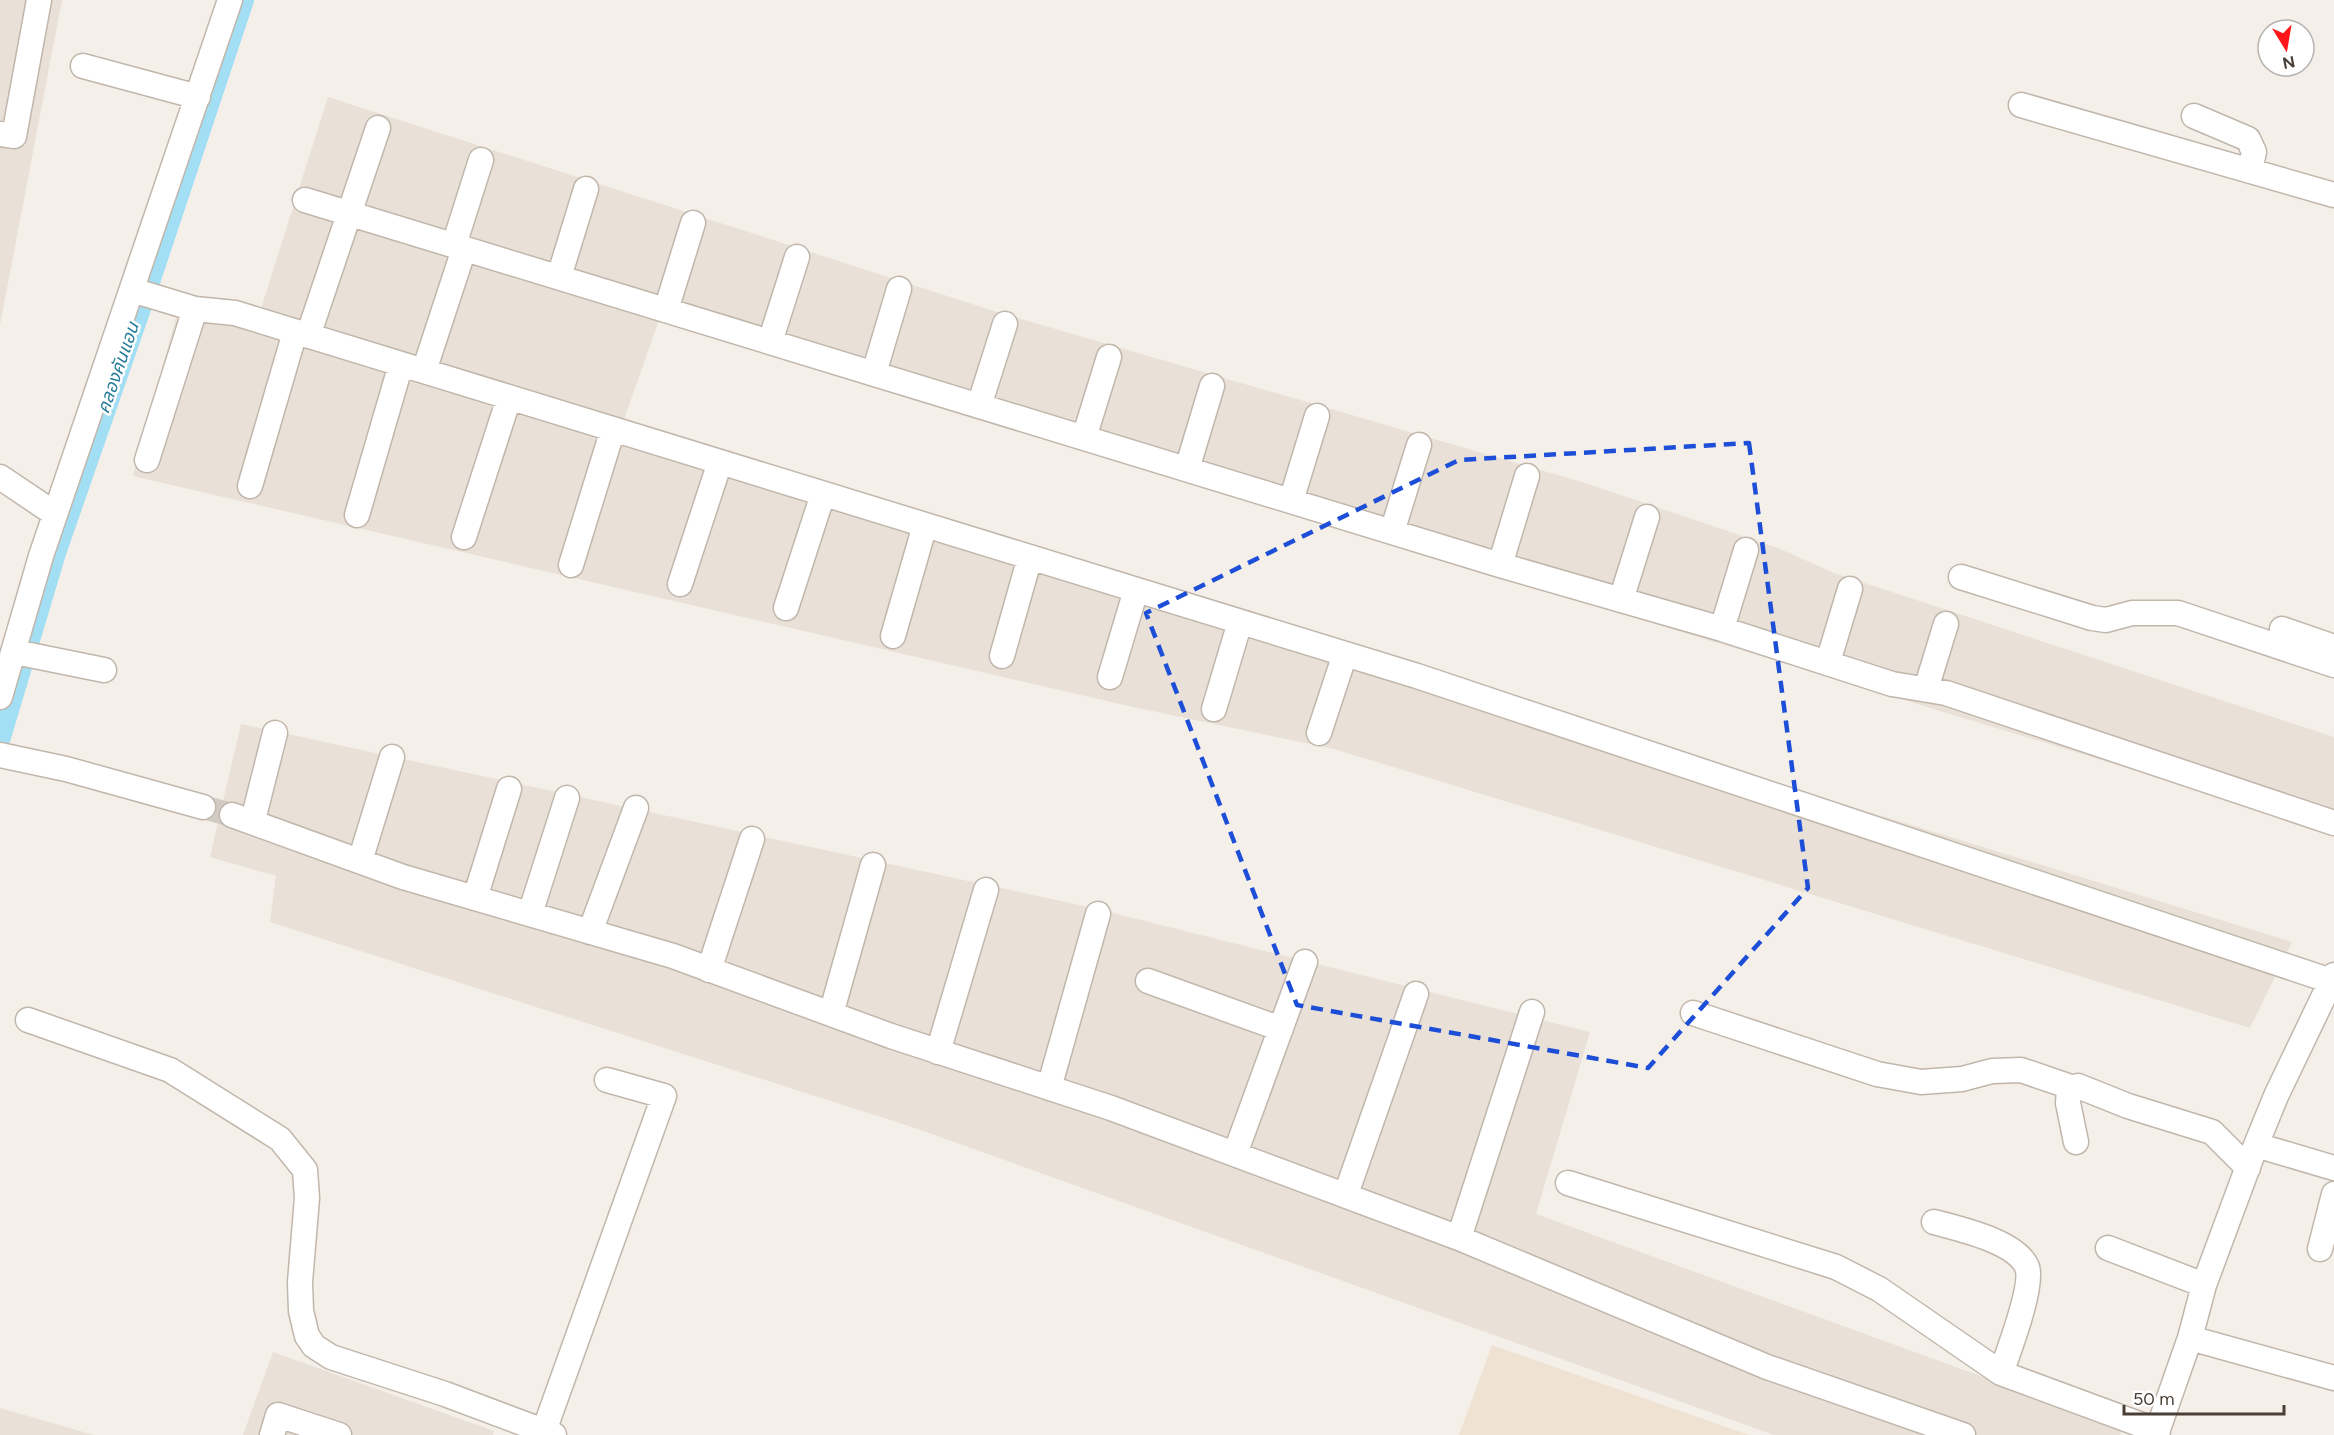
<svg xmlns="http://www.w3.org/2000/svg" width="2334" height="1435" font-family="Figtree,'Noto Sans Thai',sans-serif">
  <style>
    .residential { fill: #e9e0d7 }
    .education { fill: #efe2d2 }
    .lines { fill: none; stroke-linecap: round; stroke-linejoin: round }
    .canal { stroke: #a3dff4; stroke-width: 22 }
    .minor-tunnel { stroke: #d3ccc5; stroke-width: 24; stroke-dasharray: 24 12; stroke-linecap: butt }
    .minor-casing { stroke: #c1b6ab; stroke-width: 27 }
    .minor { stroke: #fff; stroke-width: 24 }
    .marked { fill: none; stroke: #1d4ed8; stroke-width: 4.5; stroke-dasharray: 12 8; stroke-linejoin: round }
    .labels { text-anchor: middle; stroke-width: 5; stroke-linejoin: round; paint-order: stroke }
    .water-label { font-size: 18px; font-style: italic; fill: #257b99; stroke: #fff }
  </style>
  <rect width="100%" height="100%" fill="#f5efe9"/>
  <path class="residential" d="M0,0H62L0,325Z
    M328,97L997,312L1582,482L1778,548L1834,573L2334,737V831L659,320L621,428L2292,942L2250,1028L1334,749L1133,707L133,476L182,295L258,318Z
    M241,724L1089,907L1590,1032L1536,1214L2123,1428L2120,1435H1774L912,1127L270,922L276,876L210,857Z
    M273,1352L494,1431L493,1435H243Z
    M0,1408L94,1435H0Z"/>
  <path class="education" d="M1492,1345L1749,1435H1459Z"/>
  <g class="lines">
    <path class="canal" d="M0,737L55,553L143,300L243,0"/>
    <path class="minor-tunnel" d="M203,807L232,815"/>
    <defs>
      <path id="minor" d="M83,66L198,97
        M2021,105L2334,195
        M2194,116L2248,139L2254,152L2250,171
        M0,134L14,136L39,0
        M305,200L1500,565L1722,629L1892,684L1946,693L2334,823
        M454,245L481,160
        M559,277L586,189
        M132,290L195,309L235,313L1417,676L2334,982
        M666,310L693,223
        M308,336L378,128
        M770,342L797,257
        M424,371L464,249
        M874,373L899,289
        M979,406L1005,324
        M1084,438L1109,357
        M147,460L195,309
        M1187,469L1212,386
        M0,477L55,514
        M250,486L295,332
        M1291,501L1317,416
        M357,515L401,364
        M1392,532L1419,445
        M464,537L509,398
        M571,565L613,429
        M1500,565L1527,476
        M1961,577L2092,618L2106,620L2132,613H2178L2334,665
        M680,584L720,462
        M1621,600L1647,517
        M786,608L823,494
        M1722,629L1746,550
        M2282,629L2334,647
        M893,636L925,525
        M15,652L104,670
        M1002,656L1030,557
        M1828,662L1850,589
        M1110,677L1136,590
        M1926,689L1946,624
        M0,697L41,556L230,0
        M1214,709L1240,622
        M1319,733L1345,654
        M0,755L66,769L203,807
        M232,815L403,877L673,956L891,1036L1111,1108L1459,1238L1767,1367L1963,1435
        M253,820L275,733
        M360,861L392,757
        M475,898L509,789
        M530,914L567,798
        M590,932L636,808
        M709,970L752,839
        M1148,981L1281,1029
        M1693,1013L1877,1074L1921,1082L1962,1079L1992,1071L2021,1070L2071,1087
        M831,1014L873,865
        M28,1020L170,1070L280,1139L305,1170L307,1198L300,1282L301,1311L307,1336L314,1346L331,1357L445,1394L554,1435
        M938,1052L986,890
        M1049,1088L1098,914
        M2076,1142L2068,1103L2069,1089L2078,1086L2128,1106L2212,1132L2248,1168
        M2256,1145L2334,1168
        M1235,1154L1305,962
        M1568,1183L1836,1267L1879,1289L2001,1373L2158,1431
        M1346,1194L1416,994
        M1934,1222C1959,1229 2016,1241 2027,1267C2034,1285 2008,1353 2001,1373
        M1459,1238L1532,1012
        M2108,1248L2204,1285
        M2320,1249L2334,1194
        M2190,1338L2334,1378
        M544,1431L664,1096L607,1080
        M272,1435L278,1415L339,1435
        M2156,1435L2190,1338L2204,1285L2256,1145L2276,1096L2334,975"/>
    </defs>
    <use href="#minor" class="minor-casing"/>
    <use href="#minor" class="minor"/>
  </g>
  <path class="marked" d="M1749,443L1808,888L1648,1068L1297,1005L1146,613L1459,460Z"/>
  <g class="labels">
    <g class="water-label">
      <text transform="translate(118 368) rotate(-71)" y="6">คลองคันแอน</text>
    </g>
  </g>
  <g transform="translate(2286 48) rotate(169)"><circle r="28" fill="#ffffff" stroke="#b6b2af" stroke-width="1.5"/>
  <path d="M0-4.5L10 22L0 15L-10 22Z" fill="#ff1618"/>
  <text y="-9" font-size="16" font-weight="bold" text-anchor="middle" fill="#493f37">N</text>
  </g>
  <path d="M2124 1405v9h160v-9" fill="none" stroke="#493f37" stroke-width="3"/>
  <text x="2133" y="1405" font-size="18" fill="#493f37" stroke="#ffffff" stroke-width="4.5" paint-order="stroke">50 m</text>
</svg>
